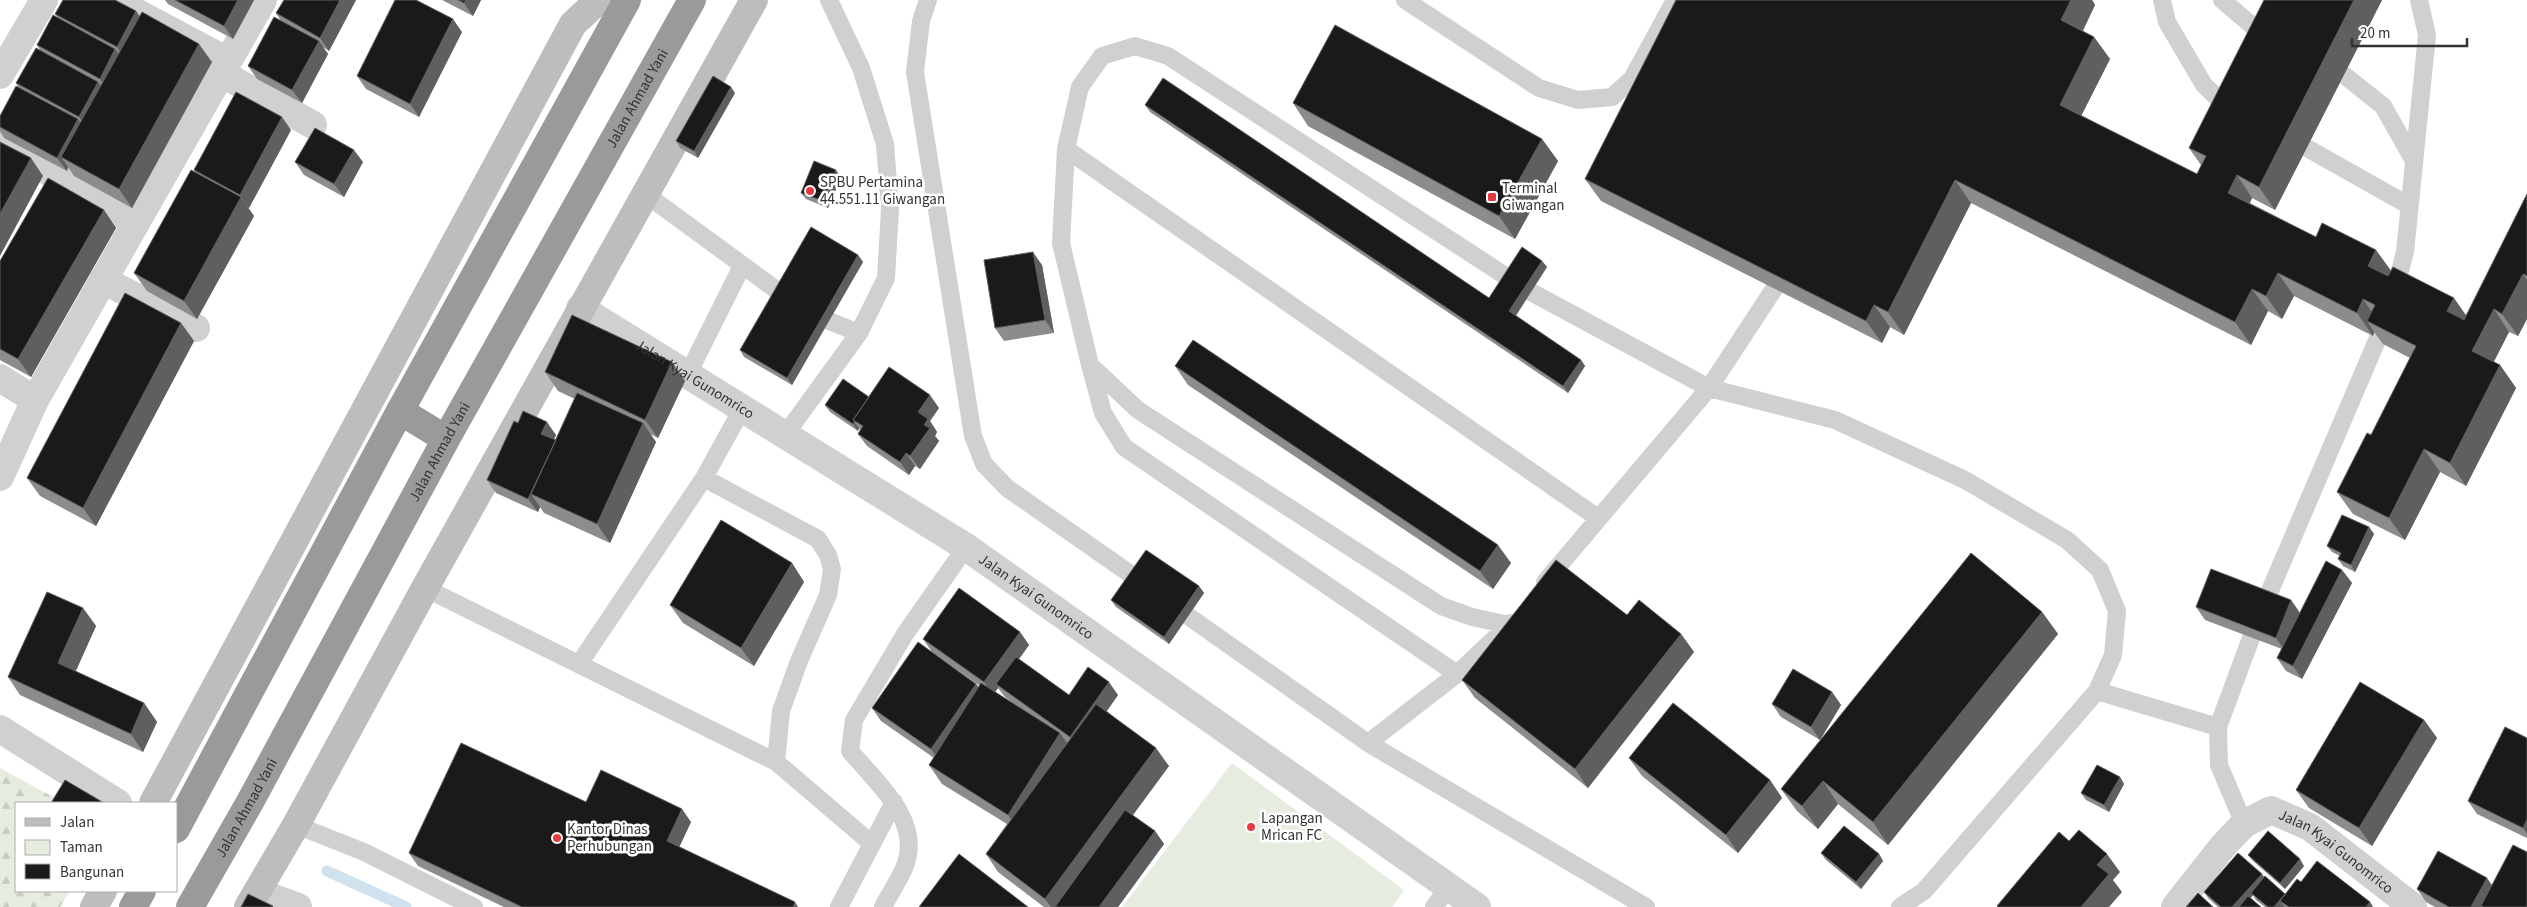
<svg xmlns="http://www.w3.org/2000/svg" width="2527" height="907" font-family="'Source Sans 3',sans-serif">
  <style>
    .forest { fill: url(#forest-firs) }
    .park { fill: #e6ecdf }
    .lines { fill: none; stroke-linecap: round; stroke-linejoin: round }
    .stream { stroke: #cfe2ee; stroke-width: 11 }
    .lane { stroke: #d0d0d0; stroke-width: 18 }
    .street { stroke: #d0d0d0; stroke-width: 28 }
    .secondary { stroke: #bdbdbd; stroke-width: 28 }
    .highway { stroke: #9a9a9a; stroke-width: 28 }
    .wall { fill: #8c8c8c; fill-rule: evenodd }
    .shaded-wall { fill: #5f5f5f }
    .building { fill: #1a1a1a; stroke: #5f5f5f }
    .poi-dot { fill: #e63946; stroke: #fff; stroke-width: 2 }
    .labels { text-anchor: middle; stroke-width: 5; stroke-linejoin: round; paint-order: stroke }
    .street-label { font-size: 15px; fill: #333; stroke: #fff }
    .poi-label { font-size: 15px; fill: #333; stroke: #fff; text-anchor: start }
  </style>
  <defs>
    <pattern id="forest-firs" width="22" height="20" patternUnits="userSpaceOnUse" patternTransform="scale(1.25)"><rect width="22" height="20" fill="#e6ecdf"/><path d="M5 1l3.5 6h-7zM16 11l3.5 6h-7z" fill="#c6cbc0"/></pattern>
  </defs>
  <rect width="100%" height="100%" fill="#fff"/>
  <path class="forest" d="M0,768L64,803H16V891H70L60,907H0Z"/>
  <path class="park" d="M1232,763L1404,890L1392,907H1122Z"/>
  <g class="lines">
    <path class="stream" d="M327,871L406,907"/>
    <path class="lane" d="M928,0L921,21L915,72L973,436L984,464L1007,488L1136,578
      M1405,0L1539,88L1578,100L1612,97L1632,79L1675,0
      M2162,0L2167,22L2204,85L2232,112
      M2222,0L2270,41
      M2344,75L2383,106L2413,159
      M2307,148L2408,205
      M1066,149L1598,518
      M644,193L782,294
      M1531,292L1709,388L1835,420L1965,480L2067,540L2100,570L2117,611L2113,655L2097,691L1924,891L1900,907
      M2394,293L2405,252L2427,35L2419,0
      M829,321L859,333
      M1090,365L1103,413L1124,447L1457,674
      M688,374L742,266
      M785,435L859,333L886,278L890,209L885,144L861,68L829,0
      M704,478L818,539L828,555L832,569L828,595L799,661L781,711L776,762L871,843
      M1545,582L1709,388L1774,289
      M425,588L776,762
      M2266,600L2384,324
      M1188,616L1368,743L1646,907
      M1509,625L1472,617L1441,606L1138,410L1090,365L1061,243L1066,149L1080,87L1102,56L1135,46L1168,56L1510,279
      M579,664L704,478L742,409
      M2097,691L2218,727
      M1368,743L1457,674L1511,623
      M2244,824L2219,765L2218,727L2251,638
      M296,825L364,852L474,907
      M839,907L894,802
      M883,907C890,893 901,878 906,863C921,819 875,781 850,751L854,720L905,634L966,547
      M1434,907L1449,887"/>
    <g class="street">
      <path d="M113,0L228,61"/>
      <path d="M221,73L313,125"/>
      <path d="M0,75L44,0"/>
      <path d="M0,143L136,223"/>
      <path d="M103,280L196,328"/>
      <path id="s1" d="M580,308L966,547L1477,907"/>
      <path d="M0,378L35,400L263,0"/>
      <path d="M0,477L35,400"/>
      <path d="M0,729L118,803"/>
      <path d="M257,892L298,907"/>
      <path id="s2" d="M2175,907L2223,846L2244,824L2271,810L2310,827L2413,907"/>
    </g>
    <path class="secondary" d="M153,803L573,24L599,0
      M94,907L103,891
      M248,907L296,825L425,588L754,0"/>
    <g class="highway">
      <path d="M400,411L446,439"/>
      <path d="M176,829L400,411L627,0"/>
      <path d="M133,907L142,891"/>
      <path id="s3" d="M190,907L250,802L446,439L692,0"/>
    </g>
  </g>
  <path class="wall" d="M165,0H254L233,39L168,4Z
    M356,0L329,51L323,47L328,54L302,103L257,79L248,66L281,21L276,13Z
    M442,0H481L473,16Z
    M1676,0H2092L2095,5L2083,31L2094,37L2110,59L2081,116L2197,174L2201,165L2189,148L2264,0H2382L2275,210L2252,198L2250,203L2316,237L2391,271L2466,315L2527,194V319L2518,336L2509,332L2494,362L2500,365L2516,388L2466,486L2440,472L2405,540L2353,514L2337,492L2371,435L2410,358L2383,344L2374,332L2373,336L2294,296L2282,319L2268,311L2251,345L1971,203L1904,335L1890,327L1882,343L1601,201L1585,179Z
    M136,11L139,16L212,62L132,208L74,176L68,167L67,171L4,138L0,131V116L19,88L16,83L40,50L37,45L59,19L55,14Z
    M462,32L419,117L366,89L357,76Z
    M735,93L698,158L680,148L676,141Z
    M1293,103L1542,139L1558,161L1515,239L1308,126Z
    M1145,105L1489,298L1542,261L1547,267L1516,316L1581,360L1585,366L1568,393L1150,112Z
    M291,130L249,208L247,207L254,216L197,319L147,291L134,273L196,173L194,170Z
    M295,162H363L344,197L304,175Z
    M841,177L828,208L806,199L801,193Z
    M104,210L116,228L31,377L0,360V261Z
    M858,255L863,262L792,385L744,357L740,350Z
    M1042,265L1054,333L1004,341L995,328Z
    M181,323L194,341L96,526L40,496L27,478Z
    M672,362L685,381L658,438L650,434L656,442L610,543L544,513L540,507L538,512L496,493L487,480L518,423L556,435L554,439L556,440L575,399L558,391L545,372Z
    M1175,366L1511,563L1493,589L1188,385Z
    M869,397L939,408L930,421L937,432L935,436L939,441L920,469L915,466L909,475L867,446L858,434L860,430L859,428L858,431L830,412L825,405Z
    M2369,527L2374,534L2355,572L2343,566L2338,559L2340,556L2332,552L2327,546Z
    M792,563L804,582L754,666L683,623L670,605Z
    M2342,570L2352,583L2302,679L2286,671L2277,658L2282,649L2205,620L2196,607L2291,600L2300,613Z
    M1199,586L1204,593L1169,644L1116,607L1111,600Z
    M83,608L96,626L75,671L144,703L157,722L143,752L20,695L8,677Z
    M2042,612L2058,634L1888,845L1838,804L1818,829L1797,811L1781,789Z
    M1627,615L1681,634L1694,652L1588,788L1475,698L1462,680Z
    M1020,632L1029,645L1019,659L1069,695H1118L1107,711L1169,766L1133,815L1155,831L1164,844L1118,907H1044L998,872L986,854L1007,824L942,784L929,765L934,758L881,721L872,708L976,684L979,687L980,686L932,652L923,639ZM998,688L1005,697L1015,705L995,692Z
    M1832,692L1841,705L1820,740L1781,717L1772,704Z
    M2424,720L2437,738L2372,846L2309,808L2296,790Z
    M2527,738V838L2477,814L2468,801Z
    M1629,758L1770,780L1782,798L1738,853L1642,776Z
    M2120,777L2124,784L2109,812L2086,800L2081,793Z
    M586,802L691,822L679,847L798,907H504L418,866L409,853Z
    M1821,853L1879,854L1883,861L1861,889L1826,860Z
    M2248,855L2304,866L2285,889L2253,861Z
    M2262,874L2264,878L2285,894L2301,882L2370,902L2373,907H2265L2256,900L2253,895L2251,898L2261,907H2218L2209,899L2204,892Z
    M2492,885L2527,907H2435L2426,902L2417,889Z"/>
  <path class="shaded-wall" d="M238,0H254L233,39L224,26Z
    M340,0H356L329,51L320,38Z
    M466,0H481L473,16L464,3Z
    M2071,0H2092L2095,5L2077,42L2061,20Z
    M2354,0H2382L2275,210L2259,187Z
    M136,11L145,24L126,60L117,47Z
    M453,19L462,32L419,117L410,104Z
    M2094,37L2110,59L2075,128L2060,105Z
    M319,41L328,54L302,103L292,90Z
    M199,44L212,62L132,208L119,189Z
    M115,49L125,62L109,92L100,79Z
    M98,82L107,95L88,130L79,117Z
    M731,87L735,93L698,158L694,151Z
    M282,117L291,130L249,208L240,195Z
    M78,119L87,132L61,157L68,167L67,171L57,158Z
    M1542,139L1558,161L1515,239L1499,216Z
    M354,150L363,162L344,197L334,184Z
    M31,158L43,176L0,256V214Z
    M836,170L841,177L828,208L823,201Z
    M2237,175L2252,198L2244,215L2228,193Z
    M1955,180L1971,203L1904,335L1888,312Z
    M241,197L254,216L197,319L184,301Z
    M104,210L116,228L31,377L18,359Z
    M2376,250L2392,272L2384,288L2368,266Z
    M1033,252L1042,265L1054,333L1045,320Z
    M858,255L863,262L792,385L787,378Z
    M1542,261L1547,267L1514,318L1509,311Z
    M2278,273L2294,296L2282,319L2266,296Z
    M2523,274L2527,280V319L2518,336L2502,314Z
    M2252,289L2268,311L2251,345L2235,322Z
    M2454,298L2470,321L2463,334L2447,311Z
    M2363,299L2379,322L2367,321L2374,332L2373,336L2357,313Z
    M1874,305L1890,327L1882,343L1866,321Z
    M2494,309L2509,332L2487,374L2472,351Z
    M181,323L194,341L96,526L83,508Z
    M1581,360L1585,366L1568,393L1563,386Z
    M672,362L685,381L658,438L645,420Z
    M2500,365L2516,388L2466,486L2450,463Z
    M930,395L939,408L930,421L937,432L935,436L939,441L920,469L910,456L918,412Z
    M547,422L556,435L551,447L541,434Z
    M854,422L859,428L858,431L853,424Z
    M643,423L656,442L610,543L597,524Z
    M556,440L531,494L540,507L538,512L528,499Z
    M2424,449L2440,472L2405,540L2389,518Z
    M906,453L915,466L909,475L900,462Z
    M2369,527L2374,534L2355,572L2351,565Z
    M1498,545L1511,563L1493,589L1480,571Z
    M792,563L804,582L754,666L741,648Z
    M2342,570L2352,583L2302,679L2293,666Z
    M1199,586L1204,593L1169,644L1164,637Z
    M2291,600L2300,613L2285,651L2276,638Z
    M83,608L96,626L71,682L58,663Z
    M2042,612L2058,634L1888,845L1873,822Z
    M1020,632L1029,645L999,687L996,684L998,688L993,695L984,682Z
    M1681,634L1694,652L1588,788L1575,769Z
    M1109,682L1118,695L1079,750L1070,737Z
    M976,684L985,697L940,762L931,749Z
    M1832,692L1841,705L1820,740L1811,727Z
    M144,703L157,722L143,752L131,734Z
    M2424,720L2437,738L2372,846L2359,828Z
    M1060,733L1073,751L1021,833L1008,815Z
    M1156,748L1169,766L1065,907H1051L1045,899Z
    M2120,777L2124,784L2109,812L2104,805Z
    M1770,780L1782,798L1738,853L1726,835Z
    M1823,781L1838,804L1818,829L1802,806Z
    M682,809L691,822L676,854L667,841Z
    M2527,819V834L2523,828Z
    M1155,831L1164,844L1118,907H1099Z
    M1879,854L1883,861L1861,889L1856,882Z
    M2107,854L2120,872L2113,880L2122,892L2109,907H2081L2097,865Z
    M2300,859L2304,866L2285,889L2280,883Z
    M2262,874L2266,880L2251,893L2253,895L2243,907H2232Z
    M2487,878L2496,891L2481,906L2482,907H2471Z
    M2285,894L2280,901L2285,907H2274Z
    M795,902L798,907H793Z
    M2370,902L2373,907H2366Z"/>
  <path class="building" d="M63,0H115L136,11L117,47L55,14Z
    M175,0H238L224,26Z
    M284,0H340L320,38L276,13Z
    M395,0H416L453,19L410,104L357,76Z
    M458,0H466L464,3Z
    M1676,0H2071L2061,20L2094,37L2060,105L2197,174L2206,156L2189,148L2264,0H2354L2259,187L2237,175L2228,193L2316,237L2322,223L2376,250L2368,266L2388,276L2393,267L2454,298L2447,311L2464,320L2527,194V276L2523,274L2502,314L2494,309L2472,351L2500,365L2450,463L2424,449L2389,518L2337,492L2367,433L2371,435L2416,346L2367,321L2375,305L2363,299L2357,313L2278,273L2266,296L2252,289L2235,322L1955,180L1888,312L1874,305L1866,321L1585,179Z
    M142,12L199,44L119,189L61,157Z
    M53,15L115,49L100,79L37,45Z
    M274,17L319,41L292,90L248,66Z
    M1335,25L1542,139L1499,216L1293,103Z
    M36,48L98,82L79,117L16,83Z
    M713,76L731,87L694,151L676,141Z
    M1163,78L1489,298L1522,247L1542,261L1509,311L1581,360L1563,386L1145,105Z
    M16,86L78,119L57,158L0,127V116Z
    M236,92L282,117L240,195L194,170Z
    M315,128L354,150L334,184L295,162Z
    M0,142L31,158L0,214Z
    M814,161L836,170L823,201L801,193Z
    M191,170L241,197L184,301L134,273Z
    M48,178L104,210L18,359L0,349V261Z
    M811,227L858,255L787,378L740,350Z
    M1033,252L1045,320L995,328L984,260Z
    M125,293L181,323L83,508L27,478Z
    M572,315L672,362L645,420L545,372Z
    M1193,340L1498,545L1480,571L1175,366Z
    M889,367L930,395L918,412L928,419L924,425L930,428L910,456L906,453L900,462L858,434L863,426L853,420Z
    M843,379L869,397L853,420L855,421L853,424L825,405Z
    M577,393L643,423L597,524L531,494Z
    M523,411L547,422L541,434L556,440L528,499L487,480L514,421L518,423Z
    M2342,515L2369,527L2351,565L2338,559L2341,553L2327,546Z
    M721,520L792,563L741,648L670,605Z
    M1146,550L1199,586L1164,637L1111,600Z
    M1971,553L2042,612L1873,822L1823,781L1802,806L1781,789Z
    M1556,560L1627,615L1639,600L1681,634L1575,769L1462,680Z
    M2326,561L2342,570L2293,666L2277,658Z
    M2211,569L2291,600L2276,638L2196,607Z
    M959,588L1020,632L984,682L923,639Z
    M47,592L83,608L58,663L144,703L131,734L8,677Z
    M918,642L976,684L931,749L872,708Z
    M1016,657L1069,695L1088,667L1109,682L1070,737L996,684Z
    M1793,669L1832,692L1811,727L1772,704Z
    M2360,682L2424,720L2359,828L2296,790Z
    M981,683L1060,733L1008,815L929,765Z
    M1673,703L1770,780L1726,835L1629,758Z
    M1096,704L1156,748L1045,899L986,854Z
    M2505,727L2527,738V819L2523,828L2468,801Z
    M461,743L586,802L601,770L682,809L667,841L795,902L793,907H522L409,853Z
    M2097,765L2120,777L2104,805L2081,793Z
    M65,780L104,803H51Z
    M1125,810L1155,831L1099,907H1055Z
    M1844,826L1879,854L1856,882L1821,853Z
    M2079,830L2107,854L2097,865L2109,874L2081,907H1998L1997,906L2059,832L2069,841Z
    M2268,831L2300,859L2280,883L2248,855Z
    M2513,845L2527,852V907H2484L2481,906Z
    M2438,851L2487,878L2471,907H2449L2417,889Z
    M2238,853L2262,874L2232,907H2221L2204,892Z
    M959,854L1028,907H919Z
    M2317,861L2370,902L2366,907H2289L2280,901L2297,879L2301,882Z
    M2265,876L2285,894L2274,907H2268L2251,893Z
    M2198,893L2213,907H2186Z
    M248,894L273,906L272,907H241Z
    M2248,896L2261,907H2239Z"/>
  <g class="poi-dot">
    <circle cx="810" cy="191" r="5"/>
    <rect x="1487" y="192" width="10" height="10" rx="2.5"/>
    <circle cx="1251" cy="827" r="5"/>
    <circle cx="557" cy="838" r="5"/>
  </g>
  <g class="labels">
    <g class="street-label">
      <text dy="5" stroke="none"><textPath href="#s3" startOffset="924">Jalan Ahmad Yani</textPath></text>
      <text dy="5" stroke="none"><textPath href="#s1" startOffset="135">Jalan Kyai Gunomrico</textPath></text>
      <text dy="5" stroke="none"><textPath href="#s3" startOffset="519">Jalan Ahmad Yani</textPath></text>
      <text dy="5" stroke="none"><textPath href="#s1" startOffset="540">Jalan Kyai Gunomrico</textPath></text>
      <text dy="5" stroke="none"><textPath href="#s3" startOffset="114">Jalan Ahmad Yani</textPath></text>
      <text dy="5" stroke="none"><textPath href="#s2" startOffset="216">Jalan Kyai Gunomrico</textPath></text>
    </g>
    <g class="poi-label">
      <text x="820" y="187">SPBU Pertamina<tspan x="820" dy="17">44.551.11 Giwangan</tspan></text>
      <text x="1502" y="193">Terminal<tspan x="1502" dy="17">Giwangan</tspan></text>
      <text x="1261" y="823">Lapangan<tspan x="1261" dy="17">Mrican FC</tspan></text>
      <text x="567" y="834">Kantor Dinas<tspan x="567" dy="17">Perhubungan</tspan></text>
    </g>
  </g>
  <rect x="15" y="802" width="162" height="90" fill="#ffffff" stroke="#adadad"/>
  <rect x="25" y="818" width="25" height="8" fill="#bdbdbd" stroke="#adadad"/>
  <text x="60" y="827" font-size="15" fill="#333333">Jalan</text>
  <rect x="25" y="840" width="25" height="15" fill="#e6ecdf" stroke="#adadad"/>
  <text x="60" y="852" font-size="15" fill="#333333">Taman</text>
  <rect x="25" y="864" width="25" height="15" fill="#1a1a1a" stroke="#adadad"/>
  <text x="60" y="877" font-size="15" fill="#333333">Bangunan</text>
  <path d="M2352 38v8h115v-8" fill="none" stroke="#333333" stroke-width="2.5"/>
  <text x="2360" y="38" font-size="15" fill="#333333" stroke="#ffffff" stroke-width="4" paint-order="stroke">20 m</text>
</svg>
